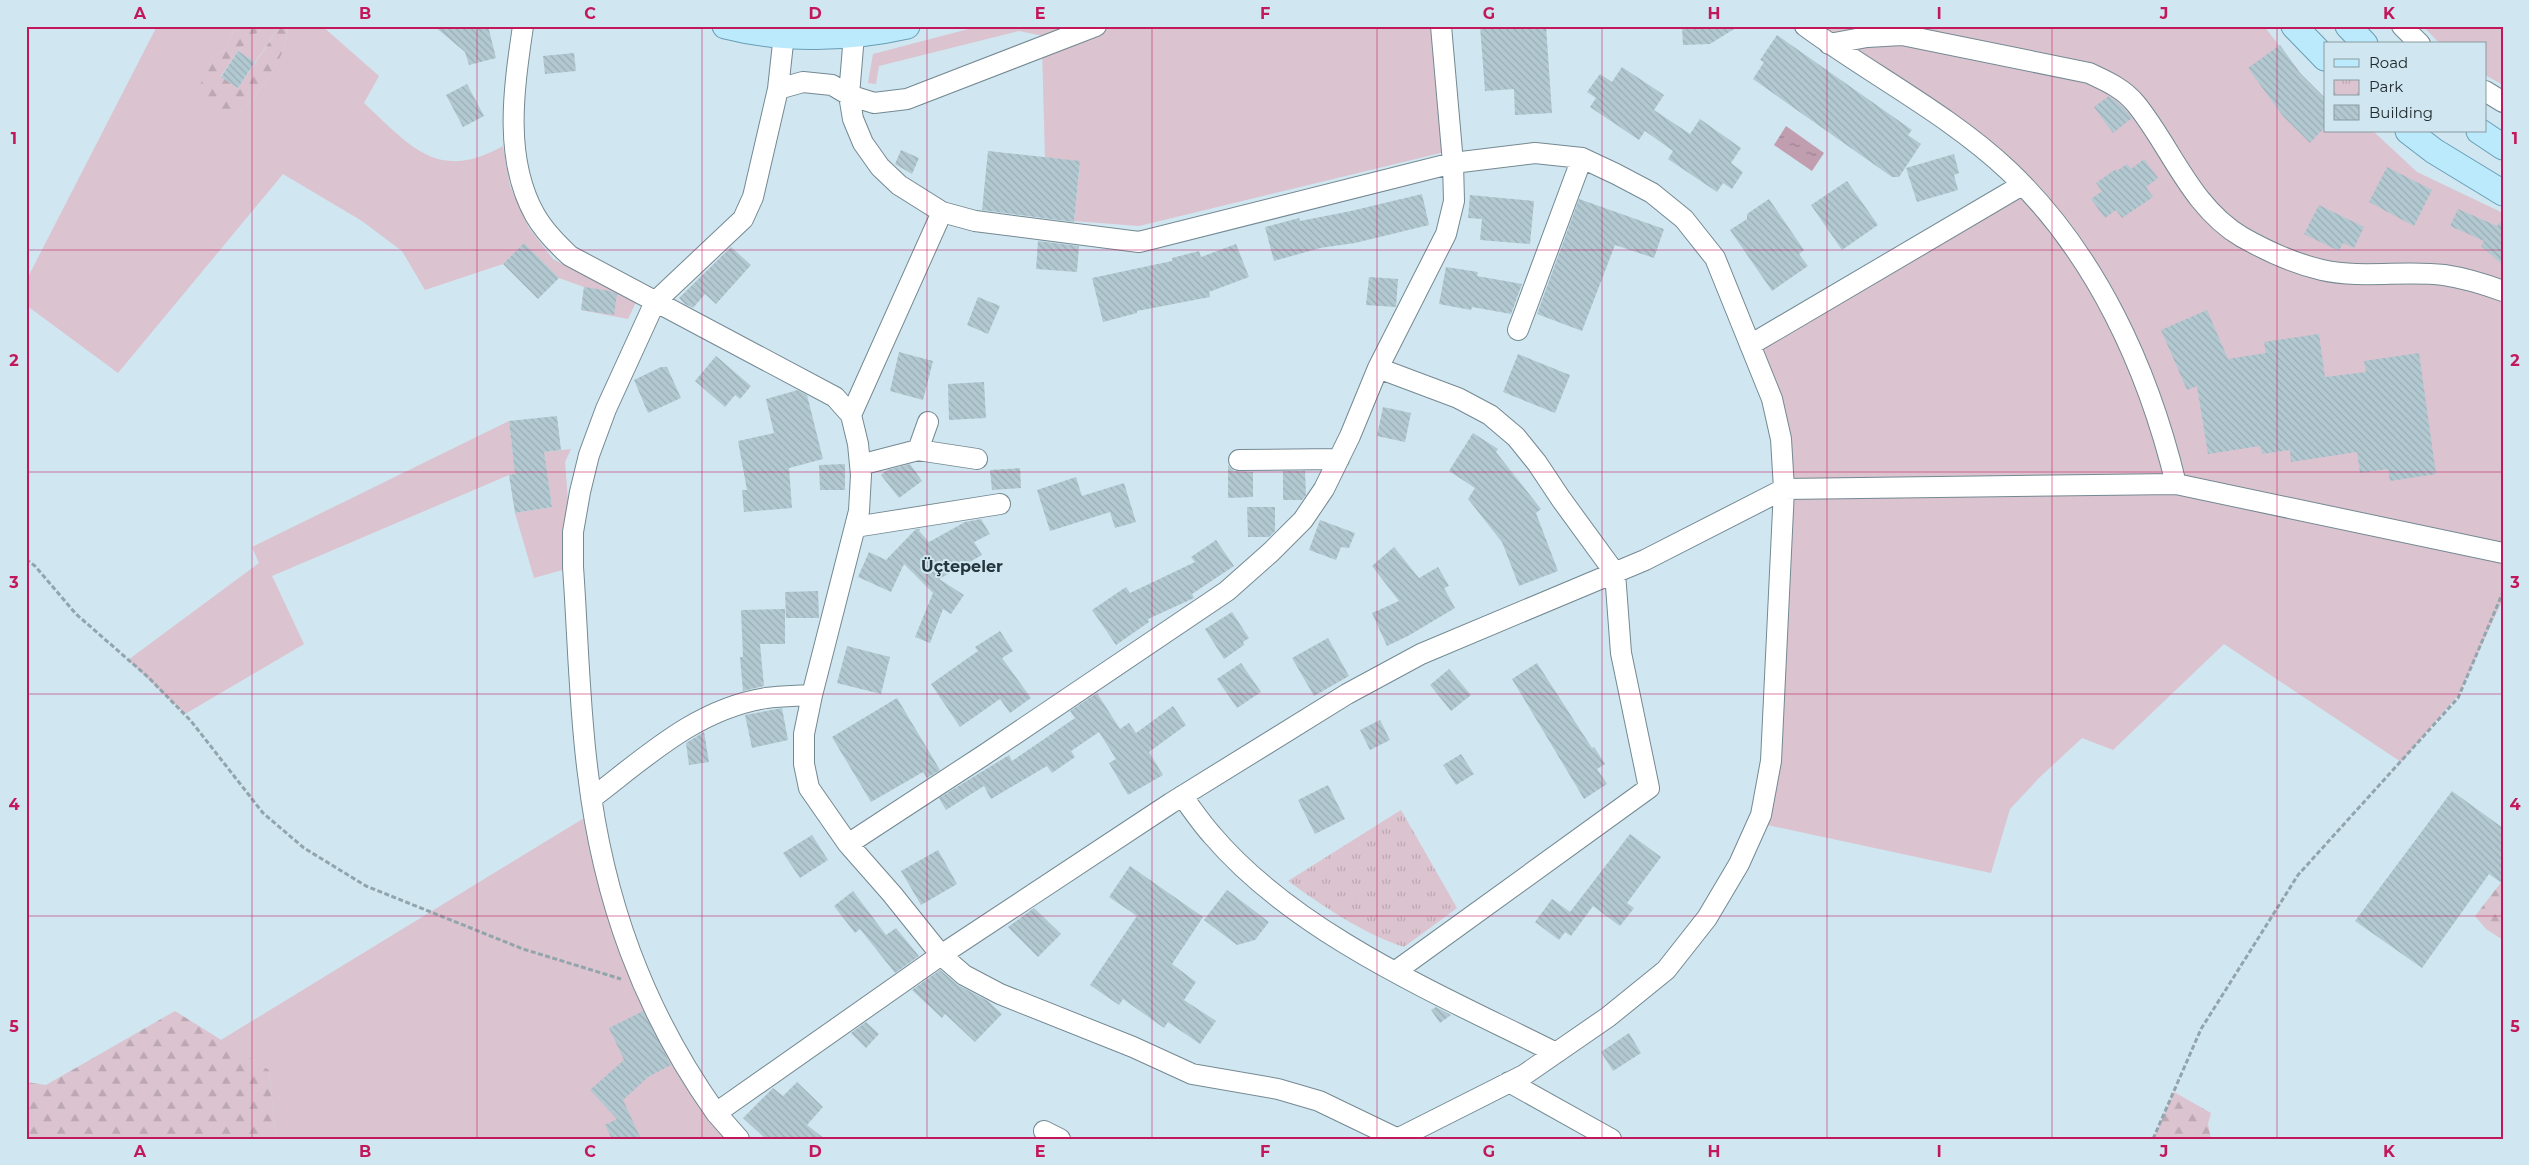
<svg xmlns="http://www.w3.org/2000/svg" width="2529" height="1165" font-family="Montserrat,sans-serif">
  <style>
    .grass { fill: #dbc3cf }
    .forest { fill: url(#forest-firs) }
    .park { fill: url(#park-tufts) }
    .water { fill: url(#water-ripples) }
    .building { fill: url(#building-back-hatch) }
    .lines { fill: none; stroke-linecap: round; stroke-linejoin: round }
    .minor-casing { stroke: #748992; stroke-width: 22 }
    .major-casing { stroke: #699eb4; stroke-width: 27 }
    .path { stroke: #92a4ac; stroke-width: 3; stroke-dasharray: 5 2.5; stroke-linecap: butt }
    .minor { stroke: #fff; stroke-width: 20 }
    .major { stroke: #bceafd; stroke-width: 25 }
    .grid { fill: none; stroke: #c2185b; stroke-width: 1; stroke-opacity: 0.55 }
    .labels { text-anchor: middle; stroke-width: 4; stroke-linejoin: round; paint-order: stroke }
    .neighbourhood-label { font-size: 16px; font-weight: bold; fill: #24363e; stroke: #d0e6f0 }
    .neatline { fill: none; stroke: #c2185b; stroke-width: 2 }
    .grid-label { font-size: 16px; text-anchor: middle; font-weight: bold; fill: #c2185b }
  </style>
  <defs>
    <pattern id="forest-firs" width="22" height="20" patternUnits="userSpaceOnUse" patternTransform="scale(1.25)"><rect width="22" height="20" fill="#dbc3cf"/><path d="M5 1l3.5 6h-7zM16 11l3.5 6h-7z" fill="#bca8b2"/></pattern>
    <pattern id="park-tufts" width="24" height="20" patternUnits="userSpaceOnUse" patternTransform="scale(1.25)"><rect width="24" height="20" fill="#dbc3cf"/><path d="M3 7l-1-3M5 7V3M7 7l1-3M15 17l-1-3M17 17v-4M19 17l1-3" fill="none" stroke="#bca8b2"/></pattern>
    <pattern id="water-ripples" width="26" height="14" patternUnits="userSpaceOnUse" patternTransform="scale(1.25)"><rect width="26" height="14" fill="#c19eaf"/><path d="M2 4q2-2 4 0t4 0M15 11q2-2 4 0t4 0" fill="none" stroke="#9c818f"/></pattern>
    <pattern id="building-back-hatch" width="6" height="6" patternUnits="userSpaceOnUse" patternTransform="scale(1.25)"><rect width="6" height="6" fill="#b3c9d2"/><path d="M-1 5l2 2M0 0l6 6M5-1l2 2" fill="none" stroke="#9aadb5"/></pattern>
  </defs>
  <rect width="100%" height="100%" fill="#d0e6f0"/>
  <path class="grass" d="M154,26H236L224,51L213,56L207,67L239,115C261,89 286,62 288,26H322L379,76L364,103C410,146 438,183 503,146L510,186L529,228L553,259L636,302L628,319L581,310L584,287L559,278L524,244L503,264L425,290L402,251L362,221L283,174L118,373L26,305V281L156,28Z
    M264,26H280L255,62L238,51Z
    M980,26H1441L1453,150L1139,226L1074,221L1080,162L1045,158L1042,48L1063,40L1019,31L879,66L876,84L868,83L873,54Z
    M1805,26H2264L2302,75L2325,98V131H2373L2417,172L2503,213V599L2459,694L2401,762L2224,644L2113,750L2082,738L2040,777L2010,809L1991,873L1758,823L1784,489L1750,345L2022,185Z
    M2423,26H2503V85L2485,75V44H2440Z
    M509,421L513,456L571,449L565,462L573,567L534,578L515,513L552,507L546,470L509,475L272,576L304,644L185,714L128,660L259,563L252,547Z
    M594,812L642,985L739,1139H276L269,1070L221,1040Z"/>
  <path class="forest" d="M236,26H264L238,51L221,76L238,88L280,26H288C286,62 261,89 239,115L218,112L205,99L200,86L207,67L213,56L224,51Z
    M2503,880V940L2486,929L2475,916Z
    M175,1011L269,1070L276,1139H26V1082L46,1085Z
    M2174,1092L2211,1113L2208,1124L2211,1139H2153Z"/>
  <path class="park" d="M1401,810L1457,908L1404,947C1362,933 1324,907 1288,881Z"/>
  <path class="water" d="M1786,126L1824,153L1812,171L1774,145Z"/>
  <path class="building" d="M434,26H488L496,58L469,65L465,52Z
    M1480,26H1546L1552,113L1515,115L1514,89L1485,91Z
    M1682,26H1739L1710,44L1683,45Z
    M1777,35L1912,130L1908,135L1921,144L1899,177H1892L1753,79L1764,62L1760,60Z
    M2280,45L2300,73L2325,98V127L2310,143L2283,116L2248,68Z
    M238,51L255,62L238,88L221,77Z
    M574,53L576,71L545,74L543,56Z
    M1622,67L1664,95L1654,110L1690,134L1700,119L1741,148L1731,163L1743,172L1732,189L1723,183L1717,192L1668,159L1673,151L1645,131L1639,140L1590,107L1596,98L1587,92L1600,74L1612,82Z
    M467,84L484,116L463,127L446,95Z
    M2109,96L2123,107L2132,118L2113,133L2094,107Z
    M901,150L919,158L912,174L895,164Z
    M988,151L1080,161L1074,222L982,210Z
    M1954,154L1959,173L1954,175L1958,190L1917,202L1906,168Z
    M2144,159L2158,178L2146,187L2153,197L2122,218L2116,210L2105,218L2091,199L2102,191L2096,183L2116,169L2117,171L2127,164L2131,169Z
    M2387,167L2432,190L2414,226L2369,202Z
    M1847,181L1878,225L1842,250L1811,205Z
    M1422,194L1429,225L1355,243L1320,248L1274,261L1265,227L1299,218L1300,221L1351,211Z
    M1470,195L1534,201L1530,244L1480,240L1482,219L1468,218Z
    M1579,199L1664,229L1654,258L1615,245L1582,331L1537,314Z
    M1769,199L1804,250L1799,254L1808,266L1772,291L1730,230L1747,219V214Z
    M2319,205L2364,227L2354,248L2343,243L2339,251L2304,234Z
    M2458,209L2497,226L2503,220V265L2481,246L2484,241L2450,226Z
    M1038,241L1079,246L1077,272L1036,269Z
    M524,243L559,278L538,299L503,264Z
    M1236,244L1249,277L1209,292L1210,297L1137,311V313L1103,322L1092,278L1172,261V258L1199,251L1201,257Z
    M731,247L751,265L716,304L705,294L693,308L685,304L679,298Z
    M1446,267L1478,272L1477,276L1522,284L1511,314L1472,307L1471,310L1439,304Z
    M1369,277L1398,279L1396,307L1366,305Z
    M584,287L610,291L617,294L614,315L581,310Z
    M978,297L1000,306L988,334L967,325Z
    M2207,310L2228,359L2266,353L2264,342L2319,334L2325,377L2366,372L2364,361L2419,353L2436,474L2390,481L2388,469L2360,473L2357,452L2291,462L2290,450L2262,454L2260,446L2208,454L2197,386L2187,390L2161,330Z
    M899,352L933,361L923,400L890,391Z
    M1518,354L1570,375L1555,413L1503,392Z
    M716,356L751,386L740,399L735,395L725,407L695,381Z
    M661,367H667L681,398L648,413L634,380Z
    M984,382L986,418L949,420L948,384Z
    M798,390L807,395L823,459L789,468L792,508L744,512L742,490H747L738,441L774,433L766,399Z
    M1383,407L1411,413L1405,442L1377,436Z
    M557,416L561,450L544,452L552,507L515,513L509,475L515,474L509,421Z
    M1473,433L1498,449L1496,452L1541,509L1536,513L1558,571L1519,586L1502,542L1468,499L1475,488L1449,471Z
    M845,464V490H820L819,465Z
    M910,464L922,481L899,498L881,475L887,470Z
    M1228,465L1234,471L1253,472V497L1228,498Z
    M1020,468L1021,488L992,490L990,470Z
    M1283,471H1305L1306,495L1302,500H1283Z
    M1076,477L1082,496L1124,483L1136,522L1115,528L1110,512L1050,531L1037,490Z
    M1247,507H1275V531L1269,537H1248Z
    M981,519L990,534L974,542L982,555L939,579L964,595L951,614L943,609L930,643L915,637L933,593L904,564L891,592L858,577L869,552L886,560L916,529H920L919,531L929,542L965,522Z
    M1320,520L1355,533L1349,548L1341,547L1336,560L1309,550Z
    M1216,540L1234,566L1192,594L1194,598L1148,619L1149,622L1116,645L1092,610L1126,587L1130,593L1195,562L1191,557Z
    M1394,547L1419,578L1438,567L1449,586L1444,588L1455,608L1408,636L1387,646L1372,613L1399,601L1372,566Z
    M818,591L819,618H786L785,592Z
    M785,609V644H760L764,686L743,691L740,657H743L741,610Z
    M1232,612L1249,638L1243,642L1244,645L1224,659L1205,629Z
    M1000,631L1013,651L1002,658L1031,698L1010,713L1000,699L960,727L931,684L978,651L975,647Z
    M1328,638L1349,676L1314,696L1292,658Z
    M847,646L890,657L881,694L837,683Z
    M1241,663L1261,692L1237,708L1217,679Z
    M1537,663L1592,748L1594,747L1605,764L1597,769L1607,784L1584,799L1512,679Z
    M1449,669L1471,695L1451,711L1430,685Z
    M1097,693L1120,729L1129,723L1136,733L1173,706L1186,725L1149,752L1163,775L1128,795L1109,763L1116,759L1099,732L1071,751L1075,757L1052,773L1047,766L991,799L984,786L946,810L939,798L1009,755L1012,761L1075,718L1070,711Z
    M897,698L940,770L927,778L923,772L871,802L832,737Z
    M782,708L788,740L752,748L745,715Z
    M1380,720L1390,740L1370,750L1360,730Z
    M704,732L709,762L689,765L686,743Z
    M1461,754L1474,774L1456,785L1443,765Z
    M1328,785L1345,819L1315,834L1298,800Z
    M2452,791L2503,828V884L2489,874L2422,968L2355,921Z
    M1630,834L1661,857L1627,903L1634,908L1620,926L1593,906L1571,936L1565,932L1559,940L1535,922L1552,899L1570,912Z
    M812,835L828,860L800,878L783,853Z
    M938,850L957,884L921,905L901,871Z
    M1130,866L1203,917L1172,964L1196,982L1184,1000L1216,1021L1200,1044L1168,1022L1164,1028L1123,999L1119,1005L1090,985L1137,916L1109,897Z
    M1227,890L1269,922L1255,940L1237,945L1204,920Z
    M853,891L886,935L896,928L919,956L895,973L860,929L855,933L834,906Z
    M1034,908L1061,934L1038,957L1008,927Z
    M940,970L958,985L988,1001L1002,1014L975,1042L945,1014L942,1018L912,990Z
    M1436,1007L1451,1015L1440,1023L1431,1010Z
    M643,1011L671,1065L648,1077L623,1100L641,1139H612L605,1125L617,1119L590,1090L624,1060L609,1028Z
    M866,1022L879,1034L866,1048L851,1033Z
    M1629,1033L1641,1053L1613,1071L1601,1052Z
    M797,1082L823,1107L807,1125L825,1139H766L743,1118L773,1088L783,1096Z"/>
  <g class="lines">
    <defs>
      <path id="minor" d="M523,26C514,88 503,158 535,215C544,231 557,244 570,256L835,397L851,415L858,444L861,475L859,511L812,695L804,734V764L809,788L848,844
        M1805,26C1870,74 1950,115 2009,171C2096,254 2148,368 2176,484
        M2402,26L2420,44
        M854,35L849,95L853,119L863,143L880,167L899,185L942,212L975,221L1139,242L1453,163L1535,153L1582,158L1616,174L1652,193L1684,219L1715,258L1772,399L1781,439L1784,489L1645,560L1421,654L1347,694L1171,803L941,955L964,975L1000,994L1133,1047L1192,1074L1278,1089L1319,1101L1398,1139
        M1829,44L1867,37L1902,35L2089,73C2106,81 2123,88 2136,104C2171,147 2191,207 2242,237C2265,250 2296,264 2322,270C2362,279 2404,270 2444,275C2464,278 2484,284 2503,291
        M778,89L803,82L832,85L849,95L874,103L907,99L1096,26
        M2485,91L2503,102
        M1518,330L1582,158
        M1750,345L2022,185
        M1378,368L1458,398L1490,415L1516,437L1537,463L1561,499L1615,573L1621,653L1649,788L1396,971
        M851,415L942,212
        M918,450L977,459
        M1239,460L1339,459
        M860,465L918,450L928,422
        M855,527L1000,504
        M1182,796C1192,809 1201,823 1212,835C1297,935 1441,995 1556,1053
        M592,798C646,757 696,709 766,698C781,696 797,696 812,695
        M1509,1082L1611,1139
        M716,1113C643,1010 603,899 588,774C579,706 578,636 573,567V532L580,492L589,455L606,409L655,302L743,219L753,197L778,89L784,34
        M1044,1131L1060,1139
        M1399,1138L1524,1075L1608,1017L1666,970L1707,918L1739,864L1761,815L1771,761L1784,489L2176,484L2503,553
        M739,1139L716,1113L941,955L892,894L848,844L984,755L1227,591L1271,552L1303,520L1324,489L1350,436L1378,368L1446,234L1454,201L1453,163L1441,26"/>
      <path id="major" d="M725,26C783,41 849,39 907,26
        M2294,26L2325,58
        M2348,26L2365,44
        M2408,131L2434,151L2503,193
        M2479,131L2503,147"/>
    </defs>
    <use href="#minor" class="minor-casing"/>
    <use href="#major" class="major-casing"/>
    <path class="path" d="M26,559L35,566L76,614L148,677L191,721L263,813L304,848L366,886L523,949L621,979
      M2153,1139L2201,1029L2298,875L2458,698L2503,592"/>
    <use href="#minor" class="minor"/>
    <use href="#major" class="major"/>
  </g>
  <path class="grid" d="M252,26V1139M477,26V1139M702,26V1139M927,26V1139M1152,26V1139M1377,26V1139M1602,26V1139M1827,26V1139M2052,26V1139M2277,26V1139M26,250H2503M26,472H2503M26,694H2503M26,916H2503"/>
  <g class="labels">
    <g class="neighbourhood-label">
      <text x="962" y="572">Üçtepeler</text>
    </g>
  </g>
  <rect width="2529" height="1165" fill="none" stroke="#d0e6f0" stroke-width="55"/>
  <rect x="2324" y="42" width="162" height="90" fill="#d0e6f0" stroke="#8a9ba2"/>
  <rect x="2334" y="59" width="25" height="8" fill="#bceafd" stroke="#8a9ba2"/>
  <text x="2369" y="68" font-size="15" fill="#212a2e">Road</text>
  <rect x="2334" y="80" width="25" height="15" fill="url(#park-tufts)" stroke="#8a9ba2"/>
  <text x="2369" y="92" font-size="15" fill="#212a2e">Park</text>
  <rect x="2334" y="105" width="25" height="15" fill="url(#building-back-hatch)" stroke="#8a9ba2"/>
  <text x="2369" y="118" font-size="15" fill="#212a2e">Building</text>
  <rect x="28" y="28" width="2474" height="1110" class="neatline"/>
  <g class="grid-label">
    <text x="140" y="19">A</text>
    <text x="365" y="19">B</text>
    <text x="590" y="19">C</text>
    <text x="815" y="19">D</text>
    <text x="1040" y="19">E</text>
    <text x="1265" y="19">F</text>
    <text x="1489" y="19">G</text>
    <text x="1714" y="19">H</text>
    <text x="1939" y="19">I</text>
    <text x="2164" y="19">J</text>
    <text x="2389" y="19">K</text>
    <text x="14" y="144">1</text>
    <text x="2515" y="144">1</text>
    <text x="14" y="366">2</text>
    <text x="2515" y="366">2</text>
    <text x="14" y="588">3</text>
    <text x="2515" y="588">3</text>
    <text x="14" y="810">4</text>
    <text x="2515" y="810">4</text>
    <text x="14" y="1032">5</text>
    <text x="2515" y="1032">5</text>
    <text x="140" y="1157">A</text>
    <text x="365" y="1157">B</text>
    <text x="590" y="1157">C</text>
    <text x="815" y="1157">D</text>
    <text x="1040" y="1157">E</text>
    <text x="1265" y="1157">F</text>
    <text x="1489" y="1157">G</text>
    <text x="1714" y="1157">H</text>
    <text x="1939" y="1157">I</text>
    <text x="2164" y="1157">J</text>
    <text x="2389" y="1157">K</text>
  </g>
</svg>
